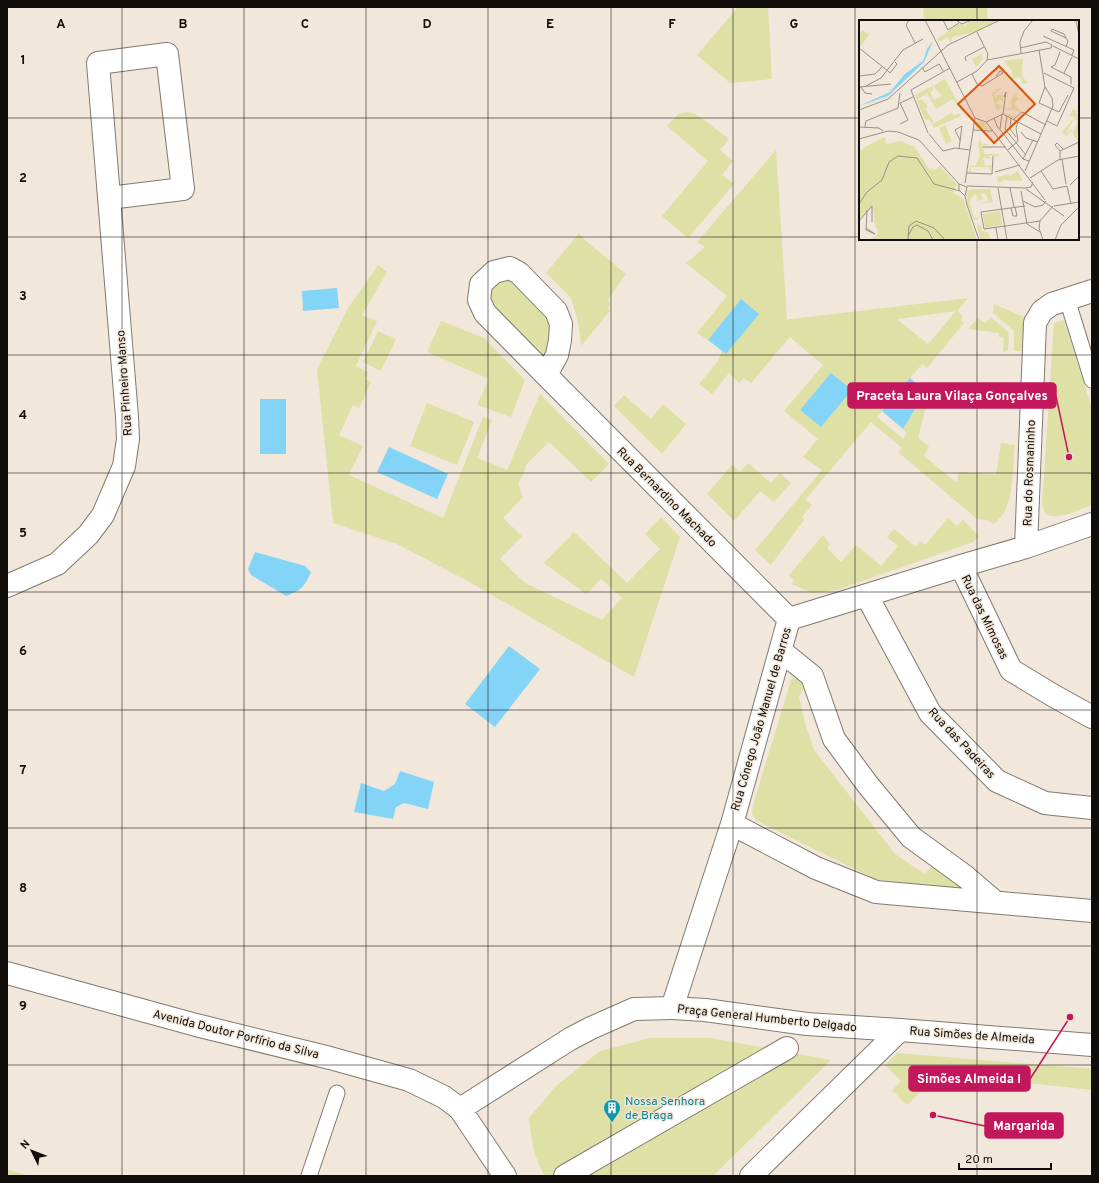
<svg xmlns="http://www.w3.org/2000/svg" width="1099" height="1183" font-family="Overpass,sans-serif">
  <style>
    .green { fill: #dee0a6; fill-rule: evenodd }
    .water { fill: #83d4f6 }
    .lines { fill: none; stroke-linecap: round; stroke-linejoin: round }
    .service-casing { stroke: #83796f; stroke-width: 17 }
    .pedestrian-casing { stroke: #83796f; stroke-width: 24 }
    .minor-casing { stroke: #83796f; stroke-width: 24 }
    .tertiary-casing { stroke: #83796f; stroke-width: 24 }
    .secondary-casing { stroke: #83796f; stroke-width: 24 }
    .service { stroke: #fff; stroke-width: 15 }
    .pedestrian { stroke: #fff; stroke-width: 22 }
    .minor { stroke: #fff; stroke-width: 22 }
    .tertiary { stroke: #fff; stroke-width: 22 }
    .secondary { stroke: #fff; stroke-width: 22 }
    .grid { fill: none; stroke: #110d0a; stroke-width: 1; stroke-opacity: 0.55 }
    .labels { text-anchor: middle; stroke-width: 3; stroke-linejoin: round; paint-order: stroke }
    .street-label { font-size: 12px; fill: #110d0a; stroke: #f2e7db }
    .culture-label { font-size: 12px; fill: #0d838f; stroke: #f2e7db; text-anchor: start }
    .inset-road { fill: none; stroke: #989087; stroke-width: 1 }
    .view { fill: #dd550c; fill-opacity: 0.15; stroke: #dd550c; stroke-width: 2 }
    .inset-edge { fill: none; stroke: #110d0a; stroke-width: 2 }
    .grid-label { font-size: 13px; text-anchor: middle; font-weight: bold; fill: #110d0a; stroke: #f2e7db; stroke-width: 3; stroke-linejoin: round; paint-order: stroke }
    .leader { fill: none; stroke: #c2185b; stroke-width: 1.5 }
    .callout-dot { fill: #c2185b; stroke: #f2e7db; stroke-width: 1.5 }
    .callout { fill: #c2185b; stroke: #c2185b; stroke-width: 1.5 }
    .callout-label { font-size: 13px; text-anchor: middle; font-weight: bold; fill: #fff }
  </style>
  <rect width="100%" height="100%" fill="#f2e7db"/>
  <path class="green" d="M738,7H768L772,79L730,83L697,55Z
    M923,7H987L988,21H924Z
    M688,112L699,116L729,139L720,150L733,161L722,175L734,184L688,238L662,216L708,161L667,126L678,114Z
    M776,150L787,319L783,320L968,298L957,311L963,316L960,320L964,323L927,368L922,364L877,417L903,439L907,433L903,429L920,401L926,406L918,438L929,446L924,456L957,483L959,472L996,475L1001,443L1015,445C1013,463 1013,494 1006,509C1003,515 999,519 994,524L987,520L977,519L898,452L902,448L871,422L805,500L812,505L802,517L804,520L771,565L755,550L822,470L803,457L818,439L784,411L823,365L790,337L751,383L744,378L739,383L729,373L712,394L699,384L718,361L722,351L726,354L741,299L708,340L697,333L727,296L686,263L705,247L697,242ZM956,311L928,344L898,320V319Z
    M579,233L586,241L626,274L608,300L611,304L608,308L610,311L581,346L578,321L571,298L546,273Z
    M378,265L387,272L362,315L377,321L356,366L368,372L365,379L371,382L359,408L353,405L339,435L363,446L349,475L443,518L483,417L492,420L477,458L507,470L540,394L609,464L591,482L549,442L525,466L526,468L518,484L523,497L503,518L522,536L500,559L525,583L602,620L622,598L601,579L586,594L544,563L574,532L627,583L660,549L645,534L661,517L680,537L634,677L464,579L397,544L333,523L317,369L348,308Z
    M510,268L556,311L546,375L485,313L481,284Z
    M994,304L1024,317L1021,351H1014V331L993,313Z
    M991,317L1009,333L1008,351L1003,352L1004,338L999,337V333L968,329L978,318L985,323Z
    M1064,320L1092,409V505C1080,509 1057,521 1046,514L1042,505L1054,323Z
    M441,321L484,338L525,380L511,417L477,405L489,379L427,352Z
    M378,331L396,339L381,371L363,362Z
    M624,395L651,419L663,404L686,424L662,454L614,406Z
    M427,403L474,422L457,465L410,446Z
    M748,463L771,483L780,473L791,483L774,502L760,491L734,521L707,494L732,465L740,472Z
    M948,518L957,526L963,519L979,537L973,542L837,590L812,593L792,584L794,580L789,575L823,535L830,544L827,548L841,562L856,545L881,566L898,546L887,537L894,529L916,547L921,541L925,545Z
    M792,677L806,684L799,697L805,723L814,750L895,854L925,874L934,864L970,890L875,879L757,821L752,814L753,805Z
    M650,1038H711L831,1060L713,1176H545C533,1156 532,1141 529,1118L557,1085L600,1051Z
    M897,1053L1092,1069V1090L999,1080L940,1083L935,1078L907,1105L892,1090L901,1081L885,1065Z
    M7,1170L31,1176H7Z"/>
  <path class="water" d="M337,288L339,308L303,311L302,291Z
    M741,299L759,314L726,354L708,340Z
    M831,373L852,390L821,427L800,410Z
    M910,378L922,388L919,392L923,396L903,429L882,411Z
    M260,399H286V454H260Z
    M389,447L448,474L437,499L377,472Z
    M255,552L305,566L311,572C304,587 302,590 286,596L251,575L248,569Z
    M509,646L540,669L495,727L465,704Z
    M400,771L434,782L428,809L404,803L396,807L393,819L354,812L361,783L384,791L395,784Z"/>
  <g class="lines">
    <defs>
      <path id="service" d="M1067,299L1092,380
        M309,1176L337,1093"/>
      <path id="pedestrian" d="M565,1176L787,1048"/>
      <path id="minor" d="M546,375L485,313L479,300L481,284L494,272L510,268L519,273L556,311L561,324L560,340L557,355L546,375L789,619
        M1026,547L1035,323L1042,311L1052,304L1092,291
        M961,566L1011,670L1054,696L1092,717
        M7,586L57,564L88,535L103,515L124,466L128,439L127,417L98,63L167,54L183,189L109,198
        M867,596L930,713L997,781L1045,803L1092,808
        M781,651L812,676L834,739L868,785L911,837L966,877L994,901
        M732,824L816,868L876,892L1092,911
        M505,1176L460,1109L570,1039L591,1028L634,1009L672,1008L732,824L789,619L961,566L1026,547L1092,524
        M751,1176L900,1030"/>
      <path id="tertiary" d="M672,1008L705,1010L807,1024L900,1030L1092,1045"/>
      <path id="secondary" d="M7,973L196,1025L330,1058L409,1080L444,1097L460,1109"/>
    </defs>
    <use href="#service" class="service-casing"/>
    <use href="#pedestrian" class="pedestrian-casing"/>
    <use href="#minor" class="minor-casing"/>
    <use href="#tertiary" class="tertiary-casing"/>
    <use href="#secondary" class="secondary-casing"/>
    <use href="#service" class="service"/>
    <use href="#pedestrian" class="pedestrian"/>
    <use href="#minor" class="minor"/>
    <use href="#tertiary" class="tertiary"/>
    <use href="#secondary" class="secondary"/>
  </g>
  <path class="grid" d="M122,7V1176M244,7V1176M366,7V1176M488,7V1176M611,7V1176M733,7V1176M855,7V1176M977,7V21M7,118H860M1078,118H1092M7,237H860M1078,237H1092M977,239V1176M7,355H1092M7,473H1092M7,592H1092M7,710H1092M7,828H1092M7,946H1092M7,1065H1092"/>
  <defs>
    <symbol id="building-pin" viewBox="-11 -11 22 30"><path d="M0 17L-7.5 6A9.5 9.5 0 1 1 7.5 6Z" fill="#0f9aa8" stroke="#f2e7db"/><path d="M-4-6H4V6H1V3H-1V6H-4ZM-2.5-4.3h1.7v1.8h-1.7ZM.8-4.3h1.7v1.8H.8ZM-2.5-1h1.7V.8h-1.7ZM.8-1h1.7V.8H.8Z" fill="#fff"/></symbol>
  </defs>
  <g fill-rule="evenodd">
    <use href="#building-pin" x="602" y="1098" width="20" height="27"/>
  </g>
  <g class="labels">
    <g class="street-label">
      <text transform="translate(124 383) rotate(-94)" y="4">Rua Pinheiro Manso</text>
      <text transform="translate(1029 473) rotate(-88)" y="4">Rua do Rosmaninho</text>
      <text transform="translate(667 497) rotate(45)" y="4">Rua Bernardino Machado</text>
      <text transform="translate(985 617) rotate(64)" y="4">Rua das Mimosas</text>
      <text transform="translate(761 719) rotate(-74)" y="4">Rua Cónego João Manuel de Barros</text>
      <text transform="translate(962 743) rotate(47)" y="4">Rua das Padeiras</text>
      <text transform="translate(767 1018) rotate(6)" y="4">Praça General Humberto Delgado</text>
      <text transform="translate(236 1034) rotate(14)" y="4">Avenida Doutor Porfírio da Silva</text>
      <text transform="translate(972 1035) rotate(4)" y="4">Rua Simões de Almeida</text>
    </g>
    <g class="culture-label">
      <text x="625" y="1105">Nossa Senhora<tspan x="625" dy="14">de Braga</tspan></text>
    </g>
  </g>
  <g transform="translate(859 20)">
    <rect width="220" height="220" fill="#f2e7db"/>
    <path d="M115,0H140L116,12L94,17L91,22L89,17L79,22L78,19L100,4L106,5ZM4,10L10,15L1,27L0,15ZM123,34L124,39L117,47L113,39ZM164,38L163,56L169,63L163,64L162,57L153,59V51L145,41ZM86,59L104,92L105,95L94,79L77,89L68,73L58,80L56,75L73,66L75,70L71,72L75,80L83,76L74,66ZM143,68L135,74L137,78L138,75H143L142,72L144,74V76L140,78L144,77V82L141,79L137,83L138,87V83L144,87L137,90L133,74L138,69ZM158,73V78H160L155,84L163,92L154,90L155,95L158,96L153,98L147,94L146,93L154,96V90H146L154,86L150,83L154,82L151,81ZM63,79L69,87L66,89L75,102L72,103L70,99L66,100L58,81ZM214,89L218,91L217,95L220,93L218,120L214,114L218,101L215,99L206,115L212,109L213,111L207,116L203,112L216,97L210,96ZM93,93L95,96L100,93L102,96L75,108L73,104ZM120,101L125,102L130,109H116L117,102ZM86,105L93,121L87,124L80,108ZM26,117L27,124L41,121L55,126L71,150L74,148L76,150L81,146L98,164L94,173L104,178L118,220H11L18,215L19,210L16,206L14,186L0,200V127L2,131L4,130V128ZM121,119L123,124H129L131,125H124L125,134H140L139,137L130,135L131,139L124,137L126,146L132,145V152L130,147H111L112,152H110L111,145L116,146L121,136L119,124ZM159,151L164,161L144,160L140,163L138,160L139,157L149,154L151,156ZM113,169H131L134,182L120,184L130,181L126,173L122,174L124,179L119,181L117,174L112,178L111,183L115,198L119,197L120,192V196L118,200L114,199L108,184V171ZM141,191L143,205L126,208L124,194ZM118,204L123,207L122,211L129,212L132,220H121Z" fill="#dee0a6"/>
    <path d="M74,21L65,42L29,76L0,86L31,72L46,54L64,41L68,29Z" fill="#83d4f6"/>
    <path class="inset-road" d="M50,0L47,5L56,23M66,0L116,98M84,0L89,10L100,3M97,0L103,4L113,0M217,0L220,16M184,16L215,30L213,35M194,26L220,39M207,27L209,21L207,18L205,14L193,9L192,11L207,18M0,28L29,51M201,32L196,45L192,47L212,57V64M162,33L161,22L165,11L174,0M128,40L192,28L193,25L187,22L161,28M107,41L106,37L125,27M63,47L66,52L80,44L84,51M29,51L31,53L38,44L36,42M185,53L215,68L198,106L188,101M205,53L213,37M113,54L118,64L123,66L144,53L141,51L137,56M0,56L16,54L23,47M98,62L118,51L128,40L129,34L118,12M7,66L22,58L44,30L64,19M0,67L32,64M2,67L6,73L13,74M186,67L180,83L200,92L209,75M0,90L29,79L89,25L141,0M144,94L147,72L145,77M148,96L146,109L167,135M135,98L138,106L154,126L164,139L170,141M152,98L151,109L157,117M155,99L163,92L187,105M127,102L144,94L182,114M41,104L49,100L41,83L54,77M0,107L20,108L24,111M6,107L7,101L39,88L41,73M141,109L143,94M114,110L133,111M162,112L167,118L179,122M69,113L52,70L91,48M70,114L84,131L96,128L111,130M0,119L29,111L39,112L60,120L100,164V170L106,176M124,127H147M100,129L103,106L96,110L101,120M149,130L159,121L157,108L159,102M201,131L196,125L198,123L204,129M164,139L174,120M203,139L207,164M201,140V131L220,122M166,151L194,86L193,78L186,67L180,30M182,151L194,169L208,166L212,184M136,152L161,145M108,153L133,154L134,136M171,158L199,140L220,136M106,163L116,98L127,102L186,180M100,164L108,167L106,176L108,185L120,220M211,165L220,156M108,166L166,168L172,167L174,162M139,168L148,220M151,168L155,187M167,169L205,196M162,171L168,204L181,212M164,181L176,187L184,185L187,181M0,184L8,172L23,160L30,142L39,136L58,138L75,164L101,171M166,186L122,192L125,209L181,201L194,186M195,186L220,182M152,188L154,196H158L156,187M0,201L13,186V202M181,201L180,208L184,220M7,208L16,214L7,210L8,190M137,208L139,220M49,216L54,207L58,205L69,211L74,220M49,220L50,206L57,201L75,208L86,220M196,220L202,205L220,187"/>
    <path class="view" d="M140,46L176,84L135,123L99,84Z"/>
    <rect width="220" height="220" class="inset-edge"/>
  </g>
  <g class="grid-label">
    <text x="61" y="28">A</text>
    <text x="183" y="28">B</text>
    <text x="305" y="28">C</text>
    <text x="427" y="28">D</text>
    <text x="550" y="28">E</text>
    <text x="672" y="28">F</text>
    <text x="794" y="28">G</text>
    <text x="23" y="64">1</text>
    <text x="23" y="182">2</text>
    <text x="23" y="300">3</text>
    <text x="23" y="419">4</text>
    <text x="23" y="537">5</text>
    <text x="23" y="655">6</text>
    <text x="23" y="774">7</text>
    <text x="23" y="892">8</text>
    <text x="23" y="1010">9</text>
  </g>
  <path class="leader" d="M1069 457L1056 396M1070 1017L1030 1079M933 1115L985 1126"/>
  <g class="callout-dot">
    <circle cx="1069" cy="457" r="4"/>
    <circle cx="1070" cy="1017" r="4"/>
    <circle cx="933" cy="1115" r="4"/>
  </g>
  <g class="callout">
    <rect x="848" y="383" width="208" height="25" rx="4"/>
    <rect x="909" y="1066" width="121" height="25" rx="4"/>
    <rect x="985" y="1113" width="78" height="25" rx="4"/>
  </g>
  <g class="callout-label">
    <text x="952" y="400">Praceta Laura Vilaça Gonçalves</text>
    <text x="969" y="1083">Simões Almeida I</text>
    <text x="1024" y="1130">Margarida</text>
  </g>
  <rect width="1099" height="1183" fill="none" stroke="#110d0a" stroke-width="16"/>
  <g transform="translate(32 1151) rotate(313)" stroke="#f2e7db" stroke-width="3" paint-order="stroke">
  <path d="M0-3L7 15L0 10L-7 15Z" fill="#110d0a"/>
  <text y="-6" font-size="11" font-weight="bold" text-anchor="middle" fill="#110d0a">N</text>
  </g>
  <path d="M959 1163v6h92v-6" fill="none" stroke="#110d0a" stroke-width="2"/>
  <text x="965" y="1163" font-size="12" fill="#110d0a" stroke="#f2e7db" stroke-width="3" paint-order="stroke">20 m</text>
</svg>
